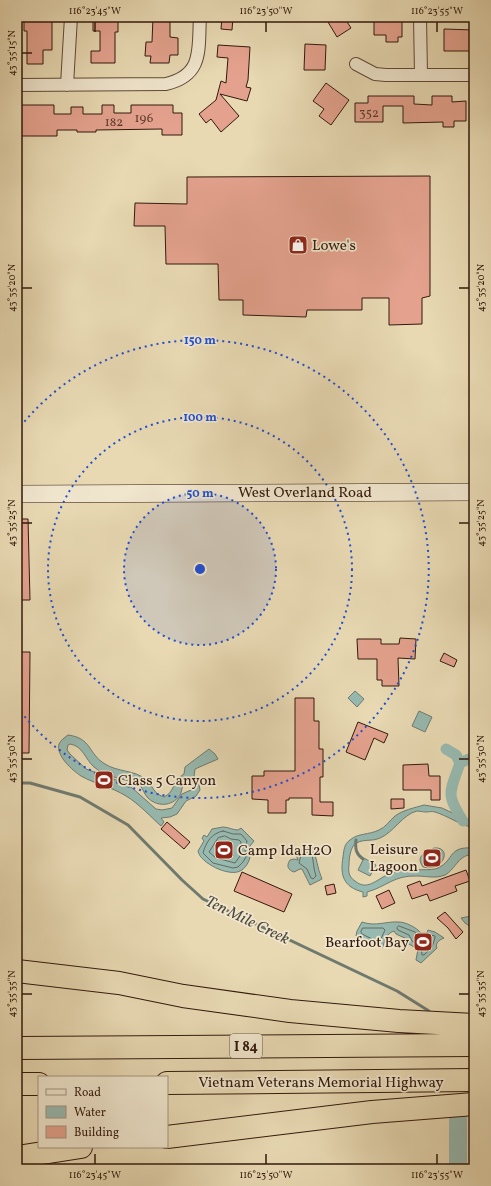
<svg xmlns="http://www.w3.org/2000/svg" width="491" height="1186" font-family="Vollkorn,serif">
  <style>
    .water { fill: #97bab1; stroke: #6f7a6f; fill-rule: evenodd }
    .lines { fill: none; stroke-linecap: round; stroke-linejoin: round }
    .shore { stroke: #646a5e; stroke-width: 1 }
    .stream { stroke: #6f7a6f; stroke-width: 3 }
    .canal { stroke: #97bab1; stroke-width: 11 }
    .river { stroke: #97bab1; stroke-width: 18 }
    .building { fill: #e4a28e; stroke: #32190c }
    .street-casing { stroke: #604936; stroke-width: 14 }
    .secondary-casing { stroke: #32190c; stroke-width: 18 }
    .highway-casing { stroke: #32190c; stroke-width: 24 }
    .street { stroke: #f0e6ce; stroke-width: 12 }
    .secondary { stroke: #f0e6ce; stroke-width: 17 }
    .highway { stroke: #e8d9b3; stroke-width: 22 }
    .ticks { fill: none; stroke: #32190c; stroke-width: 1.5 }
    .ring { fill: none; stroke: #1d4ed8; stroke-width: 2; stroke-dasharray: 2 4 }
    .labels { text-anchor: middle; stroke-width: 3.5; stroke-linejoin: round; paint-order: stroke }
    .number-label { font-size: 13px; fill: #5e3b2c }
    .shield { fill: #f0e6ce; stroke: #6b5646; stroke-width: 1 }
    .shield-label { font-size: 14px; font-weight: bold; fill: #32190c }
    .poi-label { font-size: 15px; fill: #32190c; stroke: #f0e6ce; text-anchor: start }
    .street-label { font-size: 15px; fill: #32190c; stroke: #f0e6ce }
    .water-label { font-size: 16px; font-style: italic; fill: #50493e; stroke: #f0e6ce }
    .centre { fill: #1d4ed8; stroke: #f0e6ce; stroke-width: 2 }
    .ring-label { font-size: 12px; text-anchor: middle; font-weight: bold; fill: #1d4ed8; stroke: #f0e6ce; stroke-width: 3.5; stroke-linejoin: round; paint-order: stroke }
    .neatline { fill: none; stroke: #32190c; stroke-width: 1.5 }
    .ticks-label { font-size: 10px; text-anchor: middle; fill: #32190c }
  </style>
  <rect width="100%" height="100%" fill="#e8d9b3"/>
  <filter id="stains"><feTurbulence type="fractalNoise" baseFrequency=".005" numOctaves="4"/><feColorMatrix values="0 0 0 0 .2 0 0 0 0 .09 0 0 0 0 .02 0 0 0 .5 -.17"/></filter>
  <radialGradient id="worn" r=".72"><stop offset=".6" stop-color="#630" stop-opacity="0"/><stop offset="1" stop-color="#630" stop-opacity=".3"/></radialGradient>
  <path class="water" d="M355,691L364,699L357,707L348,698Z
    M419,711L432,717L425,732L412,726Z
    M68,735C92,738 88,754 105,764C117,772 135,770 145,779C154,786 152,793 164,797C175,792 173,780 184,774L185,767L209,749L215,754L218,759L195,769L194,776L198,779L200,790L196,796L186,801L177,814L170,817L161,818L164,822L161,826C151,817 138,803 126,796C112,787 95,784 81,776C72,770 56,756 59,744C61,740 64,738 68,735ZM70,744C83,746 85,759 94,767C108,779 122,777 137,784C143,786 143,793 148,798C158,808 175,806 181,793C182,790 182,787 183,784L187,782L192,784L193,788L191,790L182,794L172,808L162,810L156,809L131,787L119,781L86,769L70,754L67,750L68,745Z
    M424,805L442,808L463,818L474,821V828C460,825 448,816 435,812C432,811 429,812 426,812C423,812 419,811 417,811C403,814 393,833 380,838C372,842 361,838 354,845C350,850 349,859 349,865C348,872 349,877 355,881C367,891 376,880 387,875C391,873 395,872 399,871V867H403L404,870C412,869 432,871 438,868C455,860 447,846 474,848V855C459,853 456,869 445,875C435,879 427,876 417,876C394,875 386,887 367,892V896L363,897V892C343,887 340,875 343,857C344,850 344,844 350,840C358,833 369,835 379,830C386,827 389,821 395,816C403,810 414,808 424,805Z
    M223,827C228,827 233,830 238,830L241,828L254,841C252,844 249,846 249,849C249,850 250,854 250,856C250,861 245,869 240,871C229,877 200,863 198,851L204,841L202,838L204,835L207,837L212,829Z
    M312,846C317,857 317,868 322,879L310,885L302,869H300L294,872C288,870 286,866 290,860L294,859L298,860L295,853Z
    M434,848C452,846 445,872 423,867C415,855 425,854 434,848Z
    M364,858L376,865L370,876L358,870Z
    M474,913V929L465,923L461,918L471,916Z
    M362,922C376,927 386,921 399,922C406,922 417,928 421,933H427L428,930L435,932L444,938C439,940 435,943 437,948L421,963L416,960L418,949L407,943V939L396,934L394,931C386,934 385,939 383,947L380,948L356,936L357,931Z"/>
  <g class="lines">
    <path class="shore" d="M223,831L233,834H241L247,841L245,849L246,857L243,862L238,867L233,868L213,863L203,853C206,842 212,833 223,831Z
      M225,836L231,839L239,840L241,842L240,849V856L235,863L216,858L209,852L218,838Z
      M223,842L233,846V856L226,855L217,851L218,847Z
      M309,852H311C314,860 313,868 316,876L313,879L311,878L307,869L299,863L301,855Z
      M435,852L439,853L440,858L436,862L429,866L426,863L425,859Z
      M399,926L415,932L418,936L423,938L431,935L435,936V938L432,947L424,955H422L421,946L412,941L409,935L398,930L397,928Z
      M363,928H383L385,930L380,941L378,942L362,934L361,932Z"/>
    <path class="stream" d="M17,783H30L80,797L128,825L182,880L203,899L397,991L429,1011
      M356,840C355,849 356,854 363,859"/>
    <path class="canal" d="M446,749L456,755L460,763
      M463,821C445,793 450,793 460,763L469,759L474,760"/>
    <path class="river" d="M458,1169V1106"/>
  </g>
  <path class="building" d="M24,17H52V50H43V64H27V31H24Z
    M101,17H118V32H115V63H91V51H100V31H93V19H101Z
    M153,17H170V37L178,38V55H170L169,63H150L151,56H145L146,42H152Z
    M222,17H233L232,30L221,29Z
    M325,17H344L351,28L337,37Z
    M374,17H402V37H398V42H386V35H374Z
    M444,29L474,30V51H444Z
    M305,44L326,45L325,70H304Z
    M218,45L250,47L248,80L246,87L251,88L247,101L220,94L239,116L221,132L211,119L206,123L199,114L216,100L221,81L226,83L228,58L217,57Z
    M326,83L349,100L331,125L319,116L324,109L313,101Z
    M368,96H414V104L432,105V96H452V102L466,101V121H454V127H443V122L403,123V106H383V122H355V103H368Z
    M19,105H54V114H71V107H83V114H102V105H114V113H131V105H173V113H182V135H162V129L96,130V132H77V130H57V136H17V112H19Z
    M430,176V296L422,298V324L389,325V298H362V310H307L306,317L243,315V300H219L218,264H166L165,226H134L135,203L187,204V177Z
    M17,519H28L30,600H17Z
    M400,638L416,639L415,659L398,658L399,686H382V680H377V659H358L357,639H381V644H399Z
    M17,652H30L29,753H17Z
    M444,653L457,660L454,667L440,661Z
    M295,698H314V721H319V749H323V777H320V802H333V816L312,815V798H289V800H286V813H268V800L252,799V776H264V771H295Z
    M358,722L388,734L384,743L374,738L365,760L346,752Z
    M428,764L429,776H440V800H431V790H403V765Z
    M391,799H404V808L391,809Z
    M167,822L190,842L184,849L161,829Z
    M466,870L470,881L455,886L457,891L430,901L427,894L412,899L407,886L420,881L422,886Z
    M242,872L292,894L284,912L234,891Z
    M334,884L336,893L327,895L325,886Z
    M389,890L395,903L382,909L376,896Z
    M445,912L463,932L456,939L448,928L437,918Z"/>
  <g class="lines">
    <defs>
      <path id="street" d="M420,17L421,75
        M356,64L375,74L386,75H474
        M17,85L166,84C204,75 198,49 200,17
        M67,85L71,17"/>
      <path id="secondary" d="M17,494L474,492"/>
      <path id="highway" d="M17,971L119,983L183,996L290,1011L399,1021L474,1025
        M17,1048L474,1045
        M167,1083L474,1080
        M17,1084H39
        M167,1137L372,1112L474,1104
        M17,1157L81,1147"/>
    </defs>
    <use href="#street" class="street-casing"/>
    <use href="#secondary" class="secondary-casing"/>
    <use href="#highway" class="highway-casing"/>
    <use href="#street" class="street"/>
    <use href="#secondary" class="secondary"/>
    <use href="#highway" class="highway"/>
  </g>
  <path class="ticks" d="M95,22V32M266,22V32M437,22V32M22,53H32M22,288H32M459,288H469M22,523H32M459,523H469M22,759H32M459,759H469M22,994H32M459,994H469M95,1154V1164M266,1154V1164M437,1154V1164"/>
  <circle cx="200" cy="569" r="76" fill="#1d4ed8" fill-opacity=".12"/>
  <g class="ring">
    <circle cx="200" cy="569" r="76"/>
    <circle cx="200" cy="569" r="152"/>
    <path d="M17 431A229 229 0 1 1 17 707"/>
  </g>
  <defs>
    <symbol id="shop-square" viewBox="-11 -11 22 22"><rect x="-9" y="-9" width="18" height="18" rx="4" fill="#8f2418" stroke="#f0e6ce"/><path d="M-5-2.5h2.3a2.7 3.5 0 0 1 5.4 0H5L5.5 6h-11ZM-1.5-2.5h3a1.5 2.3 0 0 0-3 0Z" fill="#fff"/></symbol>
    <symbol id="stadium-square" viewBox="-11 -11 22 22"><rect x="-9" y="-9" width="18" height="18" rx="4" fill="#8f2418" stroke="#f0e6ce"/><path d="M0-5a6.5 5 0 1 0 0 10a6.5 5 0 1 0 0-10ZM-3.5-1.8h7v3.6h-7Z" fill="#fff"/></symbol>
  </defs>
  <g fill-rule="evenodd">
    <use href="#shop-square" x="287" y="234" width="22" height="22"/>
    <use href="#stadium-square" x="93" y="769" width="22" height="22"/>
    <use href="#stadium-square" x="213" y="839" width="22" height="22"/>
    <use href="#stadium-square" x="421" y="847" width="22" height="22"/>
    <use href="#stadium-square" x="412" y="931" width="22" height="22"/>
  </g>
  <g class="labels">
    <g class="number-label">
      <text x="369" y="117">352</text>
      <text x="144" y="122">196</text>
      <text x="114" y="126">182</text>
    </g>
    <rect class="shield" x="230" y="1034" width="32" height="24" rx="3"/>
    <g class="shield-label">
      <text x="246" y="1051">I 84</text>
    </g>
    <g class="poi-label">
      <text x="312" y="250">Lowe's</text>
      <text x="118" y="785">Class 5 Canyon</text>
      <text x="418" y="854" text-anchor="end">Leisure<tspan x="418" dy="17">Lagoon</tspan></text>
      <text x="238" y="855">Camp IdaH2O</text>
      <text x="409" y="947" text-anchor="end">Bearfoot Bay</text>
    </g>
    <g class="street-label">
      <text x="305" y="497">West Overland Road</text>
      <text x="321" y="1087">Vietnam Veterans Memorial Highway</text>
    </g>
    <g class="water-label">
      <text transform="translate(248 919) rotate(26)" y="6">Ten Mile Creek</text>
    </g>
  </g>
  <circle cx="200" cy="569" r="6" class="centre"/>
  <g class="ring-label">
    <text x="200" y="344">150 m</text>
    <text x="200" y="421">100 m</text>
    <text x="200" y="497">50 m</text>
  </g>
  <rect width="491" height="1186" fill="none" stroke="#e8d9b3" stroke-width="44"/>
  <rect x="38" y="1076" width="130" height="72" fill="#f0e6ce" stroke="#a49480"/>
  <rect x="46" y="1089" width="20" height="6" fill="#f0e6ce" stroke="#a49480"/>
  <text x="74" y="1096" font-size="12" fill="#32190c">Road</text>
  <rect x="46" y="1106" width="20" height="12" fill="#97bab1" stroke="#a49480"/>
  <text x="74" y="1116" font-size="12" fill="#32190c">Water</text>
  <rect x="46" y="1126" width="20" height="12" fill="#e4a28e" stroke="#a49480"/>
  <text x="74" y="1136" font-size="12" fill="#32190c">Building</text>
  <rect x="22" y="22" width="447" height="1142" class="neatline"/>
  <g class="ticks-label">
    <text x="95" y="14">116°23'45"W</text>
    <text x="266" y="14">116°23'50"W</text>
    <text x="437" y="14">116°23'55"W</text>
    <text transform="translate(11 53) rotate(-90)" y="4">43°35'15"N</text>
    <text transform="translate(480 288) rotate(-90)" y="4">43°35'20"N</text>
    <text transform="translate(11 288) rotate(-90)" y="4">43°35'20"N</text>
    <text transform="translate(11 523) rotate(-90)" y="4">43°35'25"N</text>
    <text transform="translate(480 523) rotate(-90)" y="4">43°35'25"N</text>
    <text transform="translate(480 759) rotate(-90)" y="4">43°35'30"N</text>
    <text transform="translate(11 759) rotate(-90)" y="4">43°35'30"N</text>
    <text transform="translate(11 994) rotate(-90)" y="4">43°35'35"N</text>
    <text transform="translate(480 994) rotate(-90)" y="4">43°35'35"N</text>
    <text x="95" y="1178">116°23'45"W</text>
    <text x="266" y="1178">116°23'50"W</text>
    <text x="437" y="1178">116°23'55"W</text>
  </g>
  <rect width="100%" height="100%" filter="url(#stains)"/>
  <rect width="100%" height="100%" fill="url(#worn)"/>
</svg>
